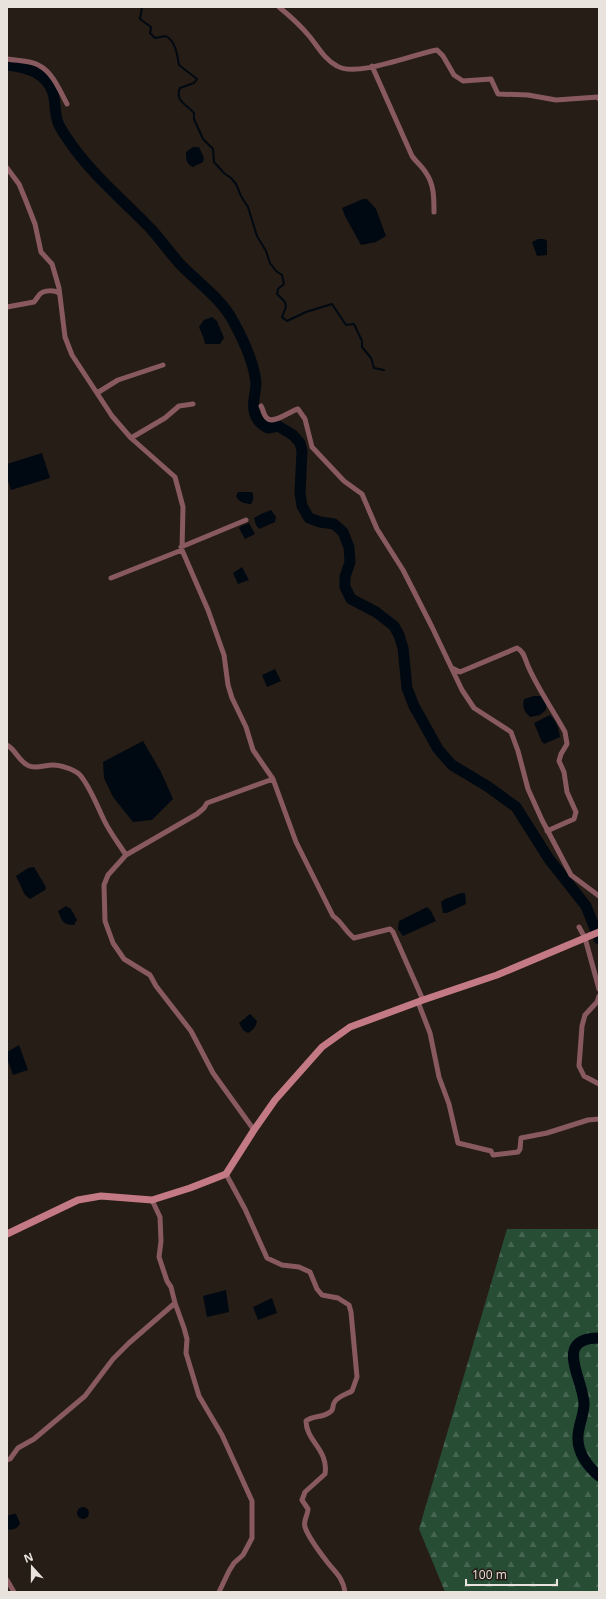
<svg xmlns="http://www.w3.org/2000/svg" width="606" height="1599" font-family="'Open Sans',sans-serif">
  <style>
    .forest { fill: url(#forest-firs) }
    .water { fill: #000912 }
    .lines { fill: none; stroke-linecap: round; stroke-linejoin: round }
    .stream { stroke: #000912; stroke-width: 2 }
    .river { stroke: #000912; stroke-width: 11 }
    .street { stroke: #885a5f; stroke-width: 5 }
    .secondary { stroke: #c47a84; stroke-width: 7 }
  </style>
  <defs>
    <pattern id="forest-firs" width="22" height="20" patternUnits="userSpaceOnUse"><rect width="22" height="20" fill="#274d35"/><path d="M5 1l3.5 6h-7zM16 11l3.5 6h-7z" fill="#466652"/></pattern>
  </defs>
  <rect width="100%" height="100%" fill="#261d16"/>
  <path class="forest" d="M507,1229H599V1592H445L419,1529Z"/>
  <path class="water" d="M193,147H199L204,158L203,162L193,167C186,164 186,159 186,152Z
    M363,199H367L376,209L386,236L376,242L361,245L345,216L342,208Z
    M538,239H544L547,241V255L537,256L532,242Z
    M212,317L217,321L224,338L220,344H205L204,339L199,327L204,320Z
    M42,453L50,478L11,490L7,477V464Z
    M238,492H252C254,497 254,500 251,504C244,503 239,503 236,496Z
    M271,510L276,517L275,522L259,529L256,525L254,518L261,514Z
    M249,523L255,534L245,539L239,528L241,526Z
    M242,567L249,580L238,584L233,573Z
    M275,669L281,681L267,687L262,675Z
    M534,696H541L546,703V710L540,715L530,717C524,711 522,707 524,699Z
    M550,715C556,721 559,728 560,737L544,744L541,740L534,723Z
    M143,741L161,772L173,799L152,820L133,822L113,797L104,778L103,762Z
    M34,867L46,887L45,890L30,899L25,895L16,876L28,868Z
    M461,893H465L466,904L447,913H443L441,902L445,899Z
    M66,906L71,909L77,920L74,925C63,925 62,921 58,911Z
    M427,907L431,911L436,921L403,936L398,929L399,921Z
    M250,1014L257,1021C256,1027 253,1030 248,1033L243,1030L239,1023Z
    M19,1045L28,1070L13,1075L7,1058V1052Z
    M226,1290L229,1312L207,1317L203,1296Z
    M272,1298L277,1313L258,1320L253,1307Z
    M77 1513a6 6 0 1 1 12 0a6 6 0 1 1-12 0Z
    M13,1514H16L20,1523C19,1528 12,1531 7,1529V1516Z"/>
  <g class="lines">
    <path class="stream" d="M142,7L140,19L151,27L150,33L155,38L166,36C176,42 177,54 179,65L197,79L194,83L180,88C174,101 188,105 194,113V119L203,139L213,149L214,162L224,173L231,178L236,184L241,196L248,207L257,236L266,251L270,263L276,271L282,275L284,284L278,289L277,294L285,302L286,307L282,317L287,321L306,312L332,304L346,325L354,324L362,341V347L371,358L374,368L384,370"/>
    <path class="river" d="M7,65C26,67 46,72 53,93C56,103 54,115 59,125C63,133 69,141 74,148C96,178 125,202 151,229C161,240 170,253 180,264C197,282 221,298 233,321C243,339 254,362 256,383C256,392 252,402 254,410C255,418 260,424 268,428L278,426L293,435L300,443L302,451L300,493L302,506L309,518L320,522L334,524L343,532L349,547L350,562L345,577V587L351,599L376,612L394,626L399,635L403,648L407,688L414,706L438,749L452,765L487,786L516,807L549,859L586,906L599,939
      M599,1338C552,1338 584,1380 584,1404C584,1415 578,1426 578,1437C577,1452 588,1467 599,1476"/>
    <path class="street" d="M279,7C290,16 301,26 310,37C318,47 325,60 337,66C356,78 414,54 437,50L443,56L454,75L463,81L491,79L498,94L528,95L556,100L598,97L599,99
      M7,59C18,61 31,60 40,66C53,73 60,91 67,104
      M372,66L412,156C416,162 422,166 426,173C434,184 434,198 434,212
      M7,168L19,184L26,201L35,224L41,252L52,264L55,274L59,288L65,337L72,355L112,416L131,438L175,477L183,507L182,550L208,610L224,655L228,685L232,698L246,727L253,750L273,779L207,803L204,808L197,814L126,855
      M7,307L34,302C36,300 38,296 40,294C44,290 55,290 59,293
      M97,393L118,380L163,365
      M261,406C263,409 264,416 267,418C273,425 290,411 298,409L305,419L312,447L344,481L362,494L377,529L403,570L432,627L462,690L474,708L511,732L518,751L528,789L542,820L571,875L599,896
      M131,438L165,418L179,406L193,404
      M181,547L246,520
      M111,578L182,550
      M452,668L460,672L517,648C524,651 525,659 528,666C538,689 553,710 565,732L567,744L561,754L559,761L564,772L567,792L576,812L574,819L547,831
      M7,745C16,750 19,762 29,766C36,769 45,765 53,765C60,765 73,769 79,774C89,784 98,808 105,822C111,834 119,844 126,855L108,875L104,885L105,921L113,943L124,959L150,975L156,986L191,1031L213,1073L254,1130
      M273,779L296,842L333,916C342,922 345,931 354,938L390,929L393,932L423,1000
      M579,927L585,938L599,989
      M599,996L597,1002L585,1015L582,1026L579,1066L584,1076L599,1084
      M418,1002L430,1033L439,1077L449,1104L458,1143L491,1151L493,1155L518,1152L520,1149L521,1138L547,1133L588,1120L599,1119
      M226,1174L245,1209L267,1258L282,1265L299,1267L310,1272L317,1289L322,1295L338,1298L349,1305L351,1312L357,1377L352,1391C347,1394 336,1397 334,1403C332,1407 334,1410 330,1412C323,1418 313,1415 306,1421C306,1441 329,1450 325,1474L305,1492L302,1500L308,1509C308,1515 303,1520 305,1527C308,1537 321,1554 328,1563C336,1573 343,1578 345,1592
      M175,1303L184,1328L187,1339L186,1353L199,1396L222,1435L252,1501V1538L243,1555L234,1563L229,1571L219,1592
      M7,1460L10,1459L18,1448L34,1439L85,1396L113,1359L129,1343L175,1303L171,1287L167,1281L159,1257L161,1241L160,1217L152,1200
      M7,1580L14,1592"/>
    <path class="secondary" d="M7,1234L78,1200L101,1196L152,1200L190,1188L226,1174L254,1130L275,1100L322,1047L350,1027L423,1000L497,975L599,932"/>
  </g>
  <rect width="606" height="1599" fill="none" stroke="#e8e3dd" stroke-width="16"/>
  <g transform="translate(32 1567) rotate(339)" stroke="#261d16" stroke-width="3" paint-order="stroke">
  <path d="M0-3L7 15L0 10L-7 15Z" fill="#e8e3dd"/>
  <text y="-6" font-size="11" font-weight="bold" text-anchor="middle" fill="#e8e3dd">N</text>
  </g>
  <path d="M466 1579v6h91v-6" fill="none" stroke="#e8e3dd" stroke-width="2"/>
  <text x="472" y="1579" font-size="12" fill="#e8e3dd" stroke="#261d16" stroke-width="3" paint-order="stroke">100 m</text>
</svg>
